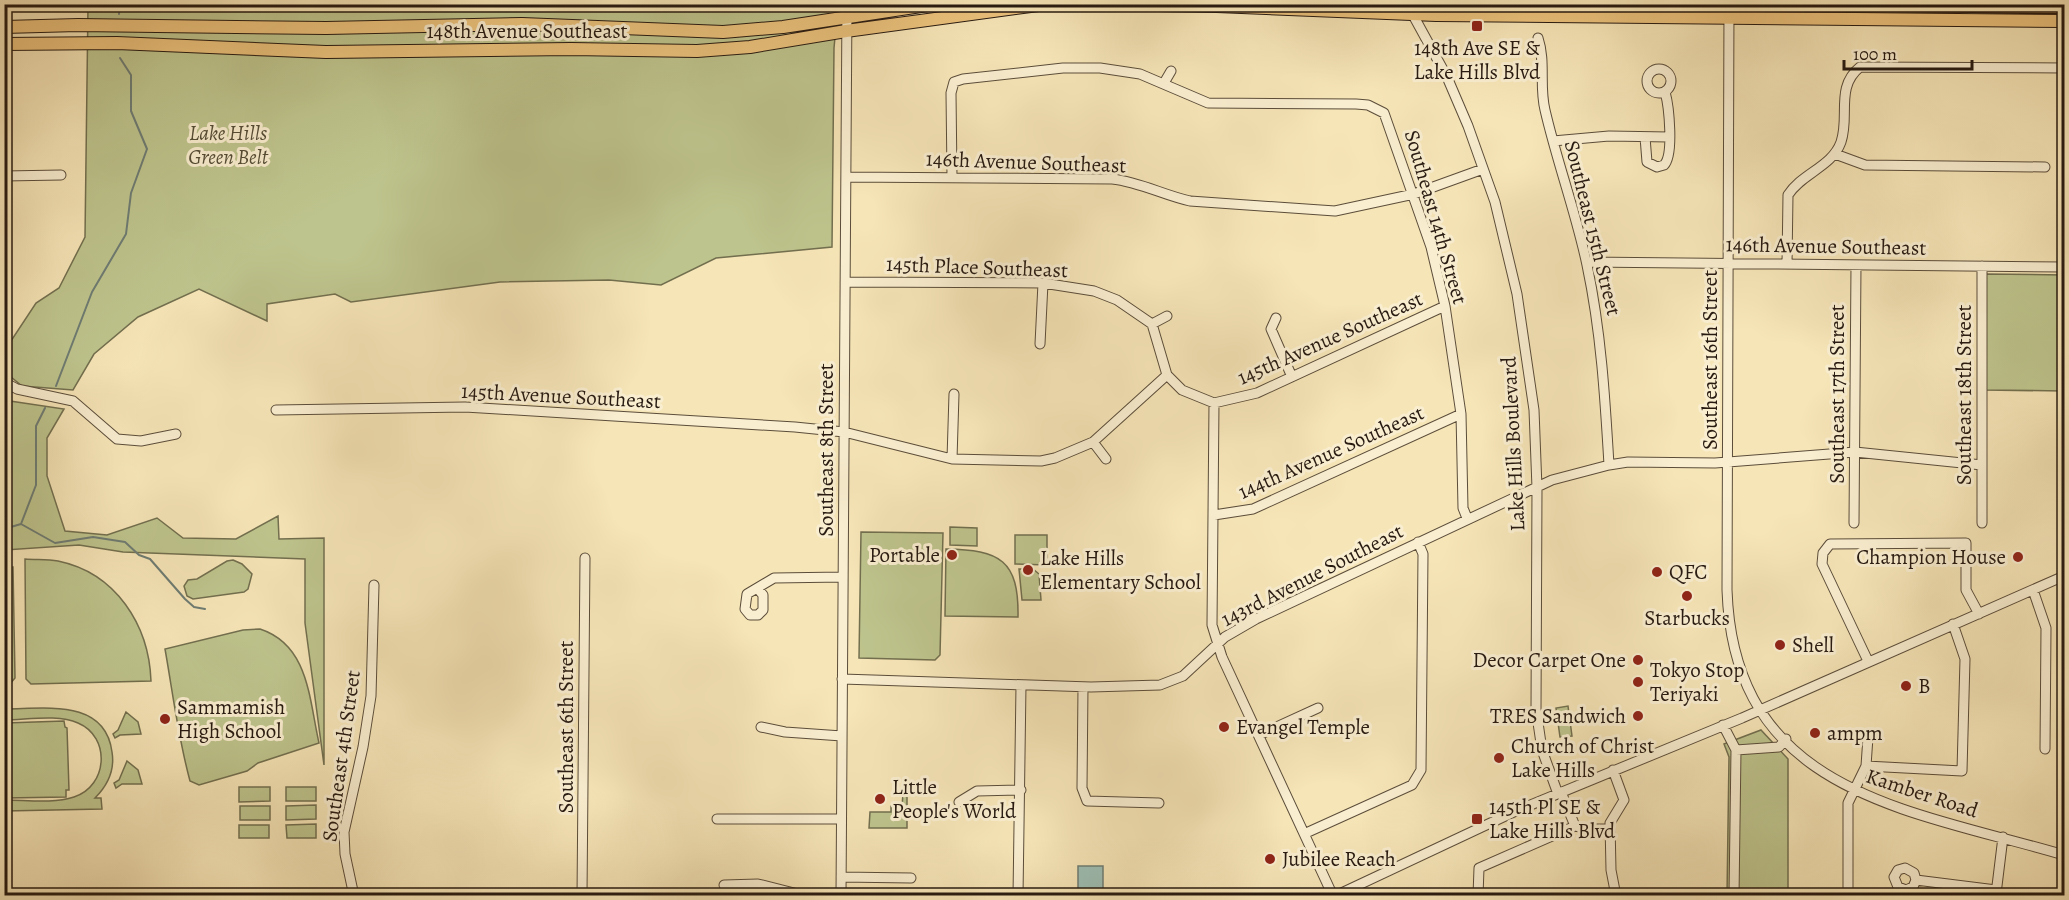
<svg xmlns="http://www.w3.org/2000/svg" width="2069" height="900" font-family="Alegreya,serif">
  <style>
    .green { fill: #bec48d; stroke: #726f4f; stroke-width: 1.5 }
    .water { fill: #9dbeb4; stroke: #6e7c73; stroke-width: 1.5 }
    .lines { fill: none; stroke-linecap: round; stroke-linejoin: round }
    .stream { stroke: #6e7c73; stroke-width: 2 }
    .minor-casing { stroke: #5b4d3a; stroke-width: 11 }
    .major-casing { stroke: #271a11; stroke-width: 14 }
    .minor { stroke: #f9eed0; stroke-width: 9 }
    .major { stroke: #ebc27c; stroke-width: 12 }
    .poi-dot { fill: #8f2418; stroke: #f9eed0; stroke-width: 2 }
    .labels { text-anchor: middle; stroke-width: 6; stroke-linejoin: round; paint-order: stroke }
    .street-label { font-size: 21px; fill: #271a11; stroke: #f9eed0 }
    .poi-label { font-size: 21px; fill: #271a11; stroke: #f9eed0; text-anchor: start }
    .park-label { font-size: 21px; font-style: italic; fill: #544d36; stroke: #f9eed0 }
  </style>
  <rect width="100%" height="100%" fill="#f6e5b7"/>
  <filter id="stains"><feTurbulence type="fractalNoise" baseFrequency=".00333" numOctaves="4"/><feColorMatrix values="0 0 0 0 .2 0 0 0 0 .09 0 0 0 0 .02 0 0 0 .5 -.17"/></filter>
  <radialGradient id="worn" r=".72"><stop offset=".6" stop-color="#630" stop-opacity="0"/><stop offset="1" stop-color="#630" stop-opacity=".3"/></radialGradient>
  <path class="green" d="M88,5H838L834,48L832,247L716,258L661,285L609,280L500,282L351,302L335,294L267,304V321L199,289L138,317L94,354L73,390L22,386L5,372V350L36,303L59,288L85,237Z
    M1985,274L2064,275V391L1984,390Z
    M4,398L10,401L64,409L47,438V476L65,531L107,535L157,518L183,538L236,539L278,516L279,539L324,538V765L305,623V559L123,552L79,545L5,550V499L8,497L4,464Z
    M950,527L977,528V546L950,545Z
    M861,532L943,533L940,655L935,660L859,658Z
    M1015,535H1047V565L1015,564Z
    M946,549C1000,550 1019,560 1018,617L945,616Z
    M25,559C36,560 47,559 58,561C116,573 149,625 151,681L31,684L26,679Z
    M233,560L242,564L252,574L248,589L244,592L193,599L187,596L184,586L188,580L197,579L227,561Z
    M5,567H13L15,678L10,684H4Z
    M1019,569H1033L1039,574L1041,600H1022Z
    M260,629C309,645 309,699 319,743L258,763L247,771L199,785L190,781C178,737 173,694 165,649L243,630Z
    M1568,706L1572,736L1560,737L1556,708Z
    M5,709C44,709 105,698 112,752C115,770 107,786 95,798H101L102,809L5,811V800C26,800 53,804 74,797C108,786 111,737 78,723C58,714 26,720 5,720Z
    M126,712L138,722L141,734L120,735L115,738L113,734L118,730Z
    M64,721L65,727L67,728L69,790H66V797L5,798V723Z
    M1761,730L1788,759V895H1727L1729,757L1724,744Z
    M127,761L138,770L142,784H122L116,788L114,783L119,780Z
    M239,787H270V801L239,802Z
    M286,787H316V801H286Z
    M903,794H907V828H869L870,812H891V806H902Z
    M316,805V819L286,820V806Z
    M240,806H270V820H240Z
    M316,824V838H287L286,825Z
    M239,825H269V838H239Z"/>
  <path class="water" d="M1078,866H1103V895H1078Z"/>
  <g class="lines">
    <path class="stream" d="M119,14L120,4
      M56,386L92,292L126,234L131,193L147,149L131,111V75L120,58
      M45,408L36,426V485L21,524L55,543L93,537L125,542L139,555L150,559L185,599L194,607L205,609
      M4,529L21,524"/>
    <defs>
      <path id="minor" d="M1407,4L1447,77L1468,126L1495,202L1517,294L1534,410L1537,488L1536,709L1542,750L1558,794
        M1729,4L1727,590C1734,794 1908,809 2064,855
        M1538,38C1546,62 1539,86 1545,110C1557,162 1576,213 1587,265C1601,331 1605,397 1609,465
        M1647 81a12 12 0 1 1 24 0a12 12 0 1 1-24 0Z
        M954,82L963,79L1063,68H1100L1140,74L1208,103L1356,104L1368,105L1384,113L1431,247L1445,306L1461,414L1463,508L1467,518
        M1164,83L1171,71
        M1645,137L1647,162L1657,167L1664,165C1674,155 1669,106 1665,92
        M1553,141L1609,136L1669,137
        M1835,154L1865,165L2045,167
        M4,176L61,175
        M846,177L1112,179C1140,182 1163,195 1190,201L1335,211L1414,194L1483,169
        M952,177L951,93L954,82
        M1587,262L2064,267
        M1787,264L1788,195C1802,173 1832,167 1841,142C1850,116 1835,87 1860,67L2064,68
        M845,282L1043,283L1094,291L1117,300L1152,324L1167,375L1182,390L1214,403L1257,393L1445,306
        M1276,318L1271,329L1292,377
        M1152,324L1167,316
        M1040,344L1043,283
        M4,382L17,389L73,401L117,439L141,441L176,434
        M1214,403L1212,625L1222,657L1333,896
        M276,410L465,407L795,427L844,432L952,459L1041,461L1055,458L1093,442L1167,375
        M1093,442L1106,459
        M952,459L954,394
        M1214,515L1253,509L1461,414
        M1854,523L1856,265
        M1982,523V266
        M758,589L763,595V610L758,615H750L745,609L747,594L774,578L843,577
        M2033,590L2046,628L2045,749
        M1868,661L1822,564L1823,553L1830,544L1966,543V590L1979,614
        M842,679L1091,687L1160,685L1183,676L1225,637L1256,619L1552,480L1609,465L1628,462L1715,463L1855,452L1982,465
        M1083,687L1082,788L1087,801
        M1723,725L1736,750L1779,747L1786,739
        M761,727L785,732L842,736
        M1259,735L1318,708
        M1868,737L1866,766L1962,771L1965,659L1953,624
        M1613,770L1624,800L1610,823L1611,870L1616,896
        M1087,801L1159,803
        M959,802L977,791L1021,790
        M717,819H841
        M1575,826L1587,829H1610
        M1306,833L1412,785L1421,770L1423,554L1418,542
        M841,877L911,878
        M1916,880L1913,887L1906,890L1898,887L1894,877L1898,870L1905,868L1914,873L1916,880L1996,890
        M724,885L758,884L802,895H841
        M1996,894L2003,837
        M354,896L345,854L344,832L363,747L371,696L374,585
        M582,896L585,558
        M841,896L847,4
        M1018,896L1021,685
        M1335,896L1516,811L1742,718L2064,576
        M1478,896L1479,868L1575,826L1561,792
        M1734,896L1736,750
        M1848,896V803L1866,766"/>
      <path id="major" d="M1099,4L1217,6L1436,15L2064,21
        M1808,4L2064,7
        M1422,11L1437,6L1498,7L1505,4
        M4,27L78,25L326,28L522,24L723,32L783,27L934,4
        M4,44L117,43L326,52L571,49L697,51L750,47L846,31L1046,4"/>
    </defs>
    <use href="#minor" class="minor-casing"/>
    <use href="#major" class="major-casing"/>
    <use href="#minor" class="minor"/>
    <use href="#major" class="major"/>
  </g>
  <g class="poi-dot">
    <rect x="1471" y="20" width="12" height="12" rx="3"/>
    <circle cx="952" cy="555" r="6"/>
    <circle cx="2018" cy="557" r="6"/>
    <circle cx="1028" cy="570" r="6"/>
    <circle cx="1657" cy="572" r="6"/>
    <circle cx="1687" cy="596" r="6"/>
    <circle cx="1780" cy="645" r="6"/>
    <circle cx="1638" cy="660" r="6"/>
    <circle cx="1638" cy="682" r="6"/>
    <circle cx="1906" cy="686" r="6"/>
    <circle cx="1638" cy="716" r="6"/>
    <circle cx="165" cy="719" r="6"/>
    <circle cx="1224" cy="727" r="6"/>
    <circle cx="1815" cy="733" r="6"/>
    <circle cx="1499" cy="758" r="6"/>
    <circle cx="880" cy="799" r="6"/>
    <rect x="1471" y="813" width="12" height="12" rx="3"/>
    <circle cx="1270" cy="859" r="6"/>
  </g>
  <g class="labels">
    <g class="street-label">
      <text x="527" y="38">148th Avenue Southeast</text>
      <text transform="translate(1026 162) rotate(2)" y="7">146th Avenue Southeast</text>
      <text transform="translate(1436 217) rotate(74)" y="7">Southeast 14th Street</text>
      <text transform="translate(1593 228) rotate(76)" y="7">Southeast 15th Street</text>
      <text transform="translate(1826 246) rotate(1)" y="7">146th Avenue Southeast</text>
      <text transform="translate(977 267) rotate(2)" y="7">145th Place Southeast</text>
      <text transform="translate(1330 338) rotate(-24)" y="7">145th Avenue Southeast</text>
      <text transform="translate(1710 360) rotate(-90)" y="7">Southeast 16th Street</text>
      <text transform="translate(1837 394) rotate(-90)" y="7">Southeast 17th Street</text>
      <text transform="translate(1964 395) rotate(-90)" y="7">Southeast 18th Street</text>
      <text transform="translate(561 396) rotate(3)" y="7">145th Avenue Southeast</text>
      <text transform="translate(1513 444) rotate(-93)" y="7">Lake Hills Boulevard</text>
      <text transform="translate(826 450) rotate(-90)" y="7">Southeast 8th Street</text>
      <text transform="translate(1331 452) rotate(-24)" y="7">144th Avenue Southeast</text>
      <text transform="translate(1312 575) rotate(-27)" y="7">143rd Avenue Southeast</text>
      <text transform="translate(566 727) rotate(-90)" y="7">Southeast 6th Street</text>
      <text transform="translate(341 756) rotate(-82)" y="7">Southeast 4th Street</text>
      <text transform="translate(1922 793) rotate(18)" y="7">Kamber Road</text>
    </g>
    <g class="poi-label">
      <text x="1477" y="55" text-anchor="middle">148th Ave SE &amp;<tspan x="1477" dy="24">Lake Hills Blvd</tspan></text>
      <text x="940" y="562" text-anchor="end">Portable</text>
      <text x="2006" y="564" text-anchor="end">Champion House</text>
      <text x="1040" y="565">Lake Hills<tspan x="1040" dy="24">Elementary School</tspan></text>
      <text x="1669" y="579">QFC</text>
      <text x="1687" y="625" text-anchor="middle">Starbucks</text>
      <text x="1792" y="652">Shell</text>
      <text x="1626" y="667" text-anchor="end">Decor Carpet One</text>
      <text x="1650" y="677">Tokyo Stop<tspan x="1650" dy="24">Teriyaki</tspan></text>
      <text x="1918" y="693">B</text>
      <text x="177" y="714">Sammamish<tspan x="177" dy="24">High School</tspan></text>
      <text x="1626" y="723" text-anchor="end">TRES Sandwich</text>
      <text x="1236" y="734">Evangel Temple</text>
      <text x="1827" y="740">ampm</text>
      <text x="1511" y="753">Church of Christ<tspan x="1511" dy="24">Lake Hills</tspan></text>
      <text x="892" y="794">Little<tspan x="892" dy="24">People's World</tspan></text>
      <text x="1489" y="814">145th Pl SE &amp;<tspan x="1489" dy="24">Lake Hills Blvd</tspan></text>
      <text x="1282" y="866">Jubilee Reach</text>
    </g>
    <g class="park-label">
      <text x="228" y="140">Lake Hills<tspan x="228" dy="24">Green Belt</tspan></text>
    </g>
  </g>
  <rect width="2069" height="900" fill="none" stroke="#f6e5b7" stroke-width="24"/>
  <rect x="6" y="6" width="2057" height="888" fill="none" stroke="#271a11" stroke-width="3"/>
  <rect x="12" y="12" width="2045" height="876" fill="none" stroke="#271a11" stroke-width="1.5"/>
  <path d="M1844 60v9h128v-9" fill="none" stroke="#271a11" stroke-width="3"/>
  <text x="1853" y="60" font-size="18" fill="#271a11" stroke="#f9eed0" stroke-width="4.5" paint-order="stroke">100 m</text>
  <rect width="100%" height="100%" filter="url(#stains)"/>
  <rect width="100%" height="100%" fill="url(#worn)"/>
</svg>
